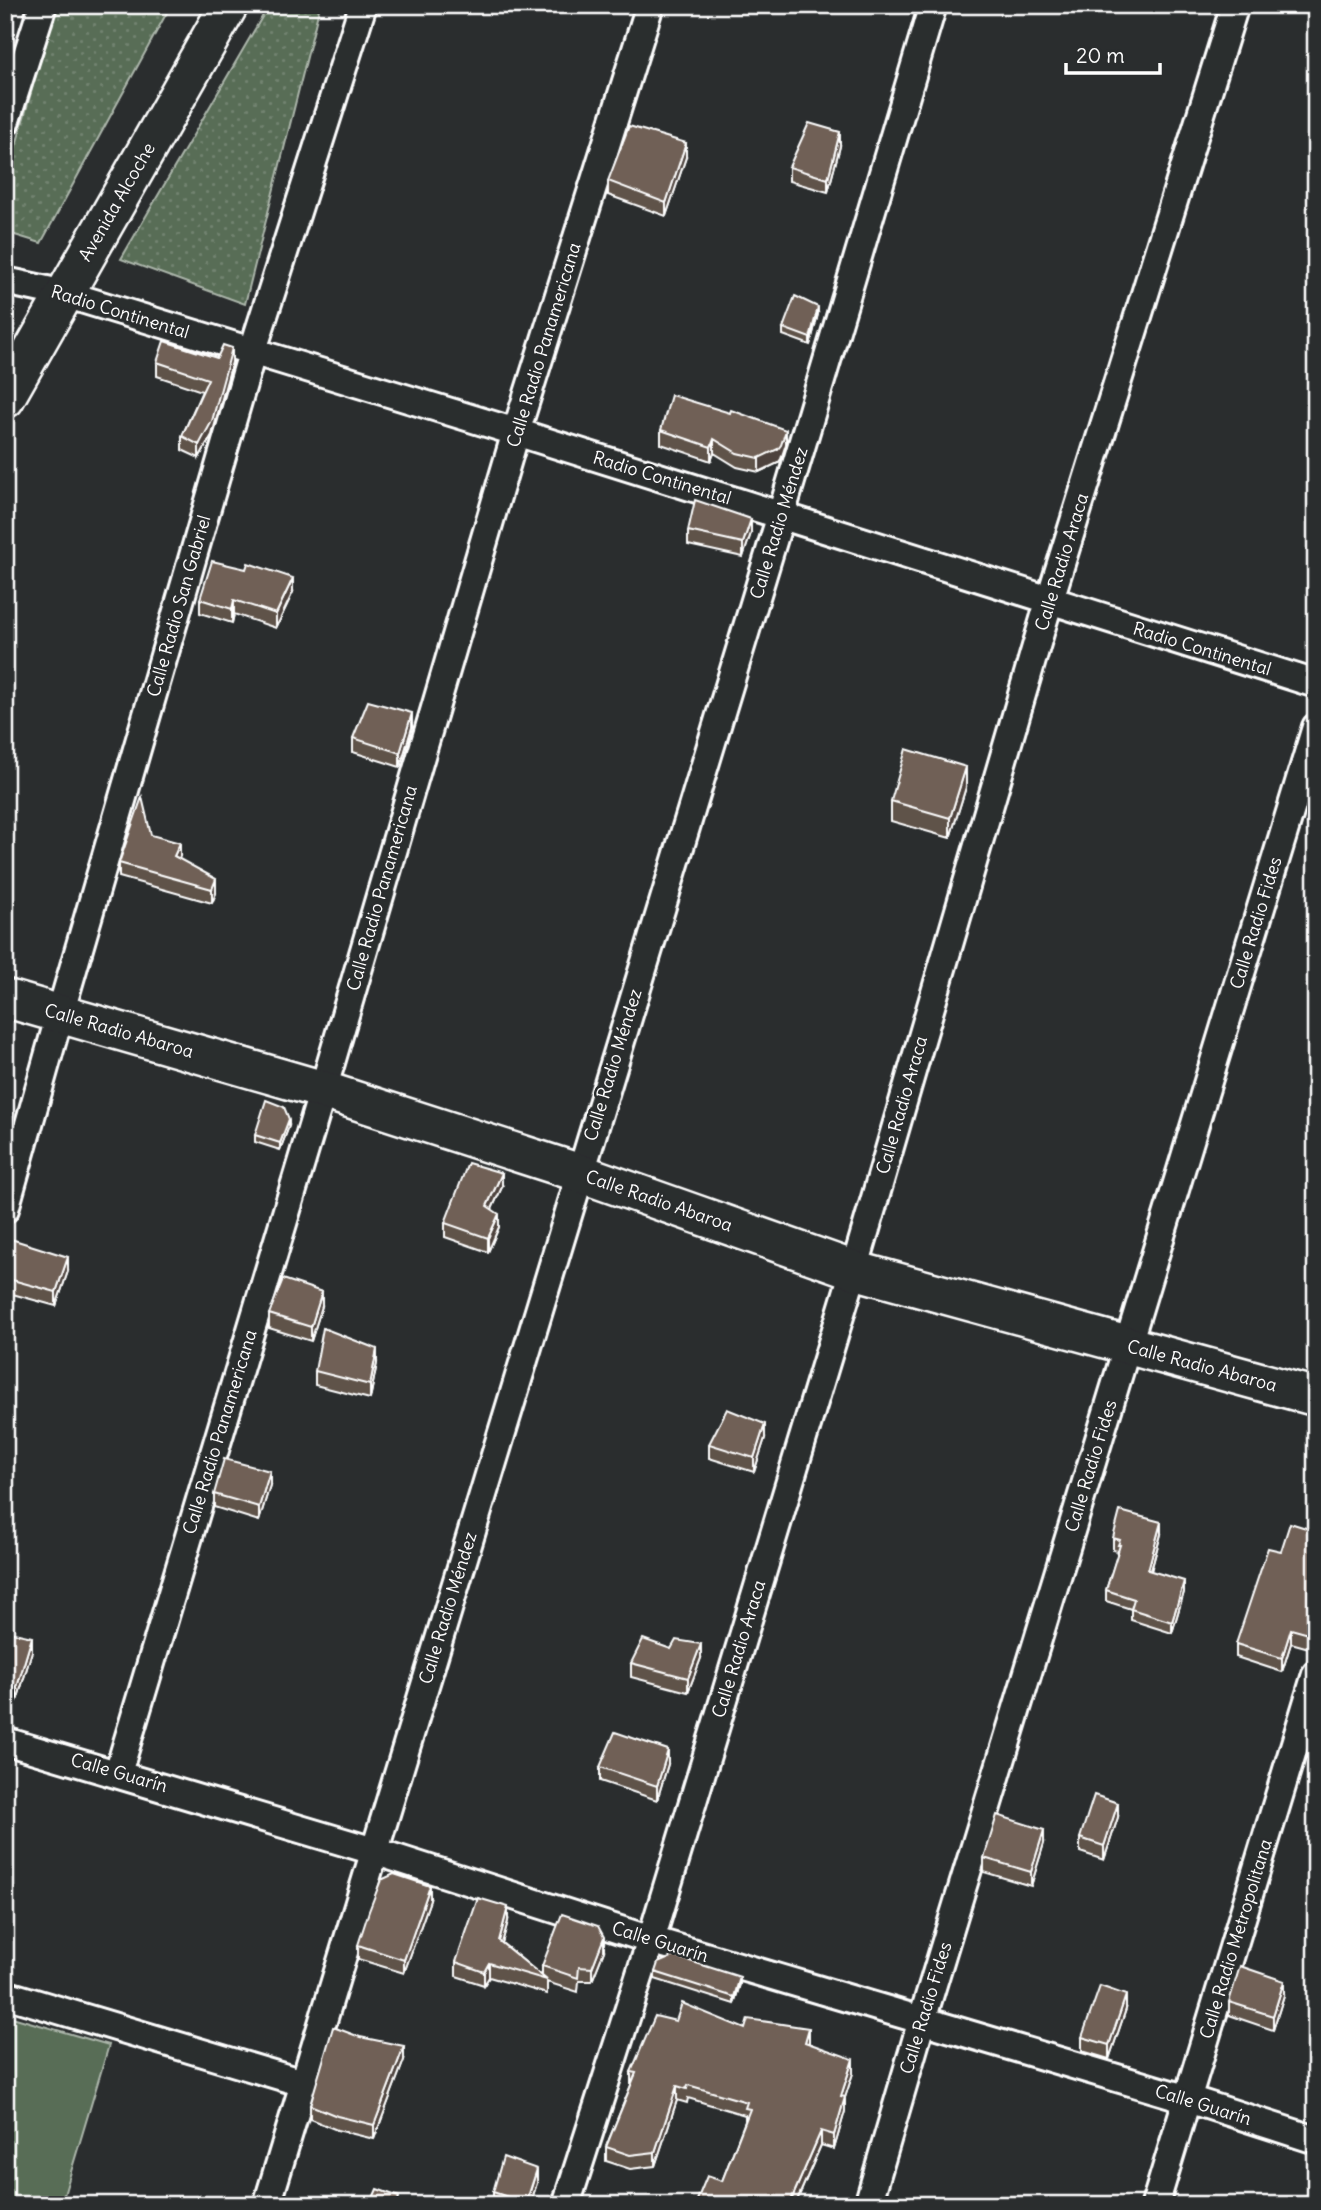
<svg xmlns="http://www.w3.org/2000/svg" width="1321" height="2210" font-family="Delius,sans-serif">
  <style>
    .green { fill: #596d57; stroke: #acb6ab; stroke-width: 2 }
    .park { fill: url(#park-dots); stroke: #acb6ab; stroke-width: 2 }
    .lines { fill: none; stroke-linecap: round; stroke-linejoin: round }
    .street-casing { stroke: #fff; stroke-width: 32 }
    .secondary-casing { stroke: #fff; stroke-width: 42 }
    .street { stroke: #2a2d2e; stroke-width: 26 }
    .secondary { stroke: #2a2d2e; stroke-width: 37 }
    .wall { fill: #5f534a; stroke: #fff; stroke-width: 2 }
    .shaded-wall { fill: #4e433c; stroke: #fff; stroke-width: 2 }
    .building { fill: #6f6056; stroke: #fff; stroke-width: 2 }
    .labels { text-anchor: middle; stroke-width: 5; stroke-linejoin: round; paint-order: stroke }
    .street-label { font-size: 18px; fill: #fff; stroke: #2a2d2e }
  </style>
  <defs>
    <pattern id="park-dots" width="8" height="8" patternUnits="userSpaceOnUse" patternTransform="scale(1.75)"><rect width="8" height="8" fill="#596d57"/><path d="M2 2h.1M6 6h.1" fill="none" stroke="#728370" stroke-width="1.8" stroke-linecap="round"/></pattern>
  </defs>
  <rect width="100%" height="100%" fill="#2a2d2e"/>
  <filter id="ink" filterUnits="userSpaceOnUse"><feTurbulence type="fractalNoise" baseFrequency=".0143" numOctaves="2"/><feDisplacementMap in="SourceGraphic" scale="14" xChannelSelector="R" yChannelSelector="G"/><feConvolveMatrix kernelMatrix="1 2 1 2 8 2 1 2 1" color-interpolation-filters="sRGB"/></filter>
  <g filter="url(#ink)">
    <path class="green" d="M5,2015L109,2045L61,2205H5Z"/>
    <path class="park" d="M56,5H171L41,243L5,232V184Z
      M269,5H320L245,304L121,259Z"/>
    <g class="lines">
      <defs>
        <path id="street" d="M5,123L43,5
          M5,281L65,294L516,432L1316,684
          M5,1209L60,1014L252,353L363,5
          M5,1741L374,1851L651,1940L1188,2099L1316,2140
          M118,1773L323,1090L516,432L650,5
          M5,1994L303,2083
          M267,2205L781,515L933,5
          M566,2205L651,1940L854,1270L1049,602L1235,5
          M868,2205L922,2020L1316,727
          M1155,2205L1316,1674"/>
        <path id="secondary" d="M5,399L229,5
          M5,998L323,1090L580,1173L854,1270L1316,1397"/>
      </defs>
      <use href="#street" class="street-casing"/>
      <use href="#secondary" class="secondary-casing"/>
      <use href="#street" class="street"/>
      <use href="#secondary" class="secondary"/>
    </g>
    <path class="wall" d="M840,146L828,192L789,181V167Z
      M686,157L666,216L608,195V181Z
      M818,314L810,345L783,335V328Z
      M157,362H232L212,435L199,458L182,450V436L202,391L157,376Z
      M661,430L786,444L781,459L778,463L759,472L737,467L714,453L711,461L661,444Z
      M688,531L751,533L743,557L688,545Z
      M293,592L276,628L234,614L232,623L200,613V599Z
      M412,727L400,767L353,752V738Z
      M966,787L950,838L891,821V801Z
      M151,835L180,856L178,859L216,893L212,903L119,877V863Z
      M289,1126L280,1150L255,1142V1135Z
      M502,1187L492,1209L499,1227L488,1252L445,1237V1223Z
      M5,1257L68,1271L56,1306L5,1292Z
      M322,1306L311,1341L269,1328V1314Z
      M377,1363L370,1399L315,1385V1371Z
      M765,1438L754,1472L709,1458V1444Z
      M270,1485L259,1521L214,1507V1494Z
      M1316,1531V1650L1291,1643L1282,1672L1236,1657V1644L1281,1551Z
      M1161,1534L1151,1571L1184,1592L1172,1633L1131,1620V1609L1106,1601V1590L1118,1553V1551L1113,1550V1538Z
      M5,1631L32,1651L17,1701L5,1699Z
      M701,1658L688,1692L631,1677V1663Z
      M668,1764L657,1800L600,1781V1767Z
      M1118,1817L1104,1860L1080,1852V1838Z
      M1044,1843L1031,1886L984,1872V1858Z
      M430,1900L404,1973L358,1959V1945Z
      M508,1921L502,1943L542,1976V1966L604,1951L592,1981H579L578,1992L547,1982V1994L489,1977L484,1985L456,1976V1962Z
      M655,1972L740,1984L734,2004L655,1979Z
      M1284,1995L1273,2030L1229,2015V2002Z
      M1126,2009L1109,2059L1082,2051V2037Z
      M676,2021L745,2029L809,2042V2043L853,2073L845,2097V2111L834,2149L821,2145L795,2205H695L722,2181L745,2121V2115L688,2098L687,2103L677,2100L655,2166L630,2169L606,2161V2147L631,2085V2072Z
      M404,2060L374,2139L337,2130L310,2119V2105Z
      M537,2183L530,2205H493V2192Z"/>
    <path class="shaded-wall" d="M840,132V146L828,192V179Z
      M686,143V157L666,216V203Z
      M818,307V314L810,345V338Z
      M232,348V362L212,435L199,458V445Z
      M786,430V444L781,459L778,463L759,472V458Z
      M714,439V453L711,461V447Z
      M751,519V533L743,557V543Z
      M293,578V592L276,628V614Z
      M234,600V614L232,623V609Z
      M412,713V727L400,767V753Z
      M966,767V787L950,838V818Z
      M180,843V856L174,870V856Z
      M216,879V893L212,903V889Z
      M289,1119V1126L280,1150V1143Z
      M502,1173V1187L487,1220V1206Z
      M499,1214V1227L488,1252V1238Z
      M68,1257V1271L56,1306V1292Z
      M322,1292V1306L311,1341V1327Z
      M377,1349V1363L370,1399V1385Z
      M765,1424V1438L754,1472V1458Z
      M270,1471V1485L259,1521V1507Z
      M1161,1522V1534L1148,1581V1570Z
      M1184,1581V1592L1172,1633V1622Z
      M1291,1629V1643L1282,1672V1658Z
      M32,1637V1651L17,1701V1687Z
      M701,1644V1658L688,1692V1678Z
      M668,1750V1764L657,1800V1786Z
      M1118,1803V1817L1104,1860V1846Z
      M1044,1830V1843L1031,1886V1872Z
      M430,1886V1900L404,1973V1960Z
      M508,1907V1921L499,1954V1941Z
      M604,1937V1951L592,1981V1968Z
      M489,1963V1977L484,1985V1972Z
      M740,1977V1984L734,2004V1997Z
      M1284,1981V1995L1273,2030V2016Z
      M1126,1995V2009L1109,2059V2045Z
      M809,2028V2042L805,2056V2042Z
      M404,2046V2060L374,2139V2125Z
      M853,2059V2073L841,2110V2096Z
      M677,2086V2100L655,2166V2152Z
      M845,2097V2111L834,2149V2135Z
      M821,2131V2145L795,2205H789Z
      M537,2169V2183L530,2205H526Z"/>
    <path class="building" d="M809,123L840,132L828,179L789,167Z
      M629,126L686,143L666,203L608,181Z
      M795,296L818,307L810,338L783,328Z
      M164,341L217,358L223,345L232,348L212,421L199,445L182,436L208,379L157,362Z
      M671,395L730,413L731,410L786,430L781,445L778,449L759,458L737,453L714,439L711,447L661,430Z
      M695,500L751,519L743,543L688,531Z
      M212,561L246,569L248,563L293,578L276,614L234,600L232,609L200,599Z
      M368,701L412,713L400,753L353,738Z
      M906,749L966,767L950,818L891,801Z
      M142,797L151,835L180,843L174,856L216,879L212,889L119,863Z
      M266,1100L284,1107L289,1119L280,1143L255,1135Z
      M468,1163L502,1173L487,1206L499,1214L488,1238L445,1223Z
      M11,1239L68,1257L56,1292L5,1278V1257Z
      M283,1279L322,1292L311,1327L269,1314Z
      M323,1328L377,1349L370,1385L315,1371Z
      M727,1409L765,1424L754,1458L709,1444Z
      M224,1459L270,1471L259,1507L214,1494Z
      M1120,1511L1161,1522L1148,1570L1184,1581L1172,1622L1131,1609L1134,1599L1106,1590L1120,1545H1118L1120,1540L1113,1538Z
      M1290,1523L1316,1531V1636L1291,1629L1282,1658L1236,1644L1268,1548L1281,1551Z
      M5,1631L32,1637L17,1687L5,1685Z
      M643,1639L671,1649L676,1640L701,1644L688,1678L631,1663Z
      M615,1732L668,1750L657,1786L600,1767Z
      M1094,1795L1118,1803L1104,1846L1080,1838Z
      M997,1815L1044,1830L1031,1872L984,1858Z
      M394,1874L430,1886L404,1960L358,1945L369,1911L381,1880Z
      M478,1898L508,1907L499,1941L547,1980L489,1963L484,1972L456,1962Z
      M562,1914L598,1926L604,1937L592,1968L579,1967L578,1978L542,1966Z
      M674,1956L740,1977L734,1997L655,1972L658,1963Z
      M1240,1966L1284,1981L1273,2016L1229,2002Z
      M1100,1986L1126,1995L1109,2045L1082,2037Z
      M682,2003L745,2029L748,2019L809,2028L805,2042L853,2059L841,2096L845,2097L834,2135L821,2131L789,2205H695L707,2176L722,2181L750,2109L745,2108L747,2102L688,2085L687,2089L677,2086L655,2152L630,2155L606,2147L636,2073L631,2072L655,2016L676,2021Z
      M333,2027L360,2037L404,2046L374,2125L337,2116L310,2105Z
      M503,2157L537,2169L526,2203L493,2192Z
      M377,2189L399,2197L397,2205H370Z"/>
  </g>
  <g class="labels">
    <g class="street-label">
      <text transform="translate(117 202) rotate(-60)" y="6">Avenida Alcoche</text>
      <text transform="translate(120 312) rotate(17)" y="6">Radio Continental</text>
      <text transform="translate(544 345) rotate(-73)" y="6">Calle Radio Panamericana</text>
      <text transform="translate(662 478) rotate(17)" y="6">Radio Continental</text>
      <text transform="translate(779 523) rotate(-73)" y="6">Calle Radio Méndez</text>
      <text transform="translate(1062 562) rotate(-73)" y="6">Calle Radio Araca</text>
      <text transform="translate(179 606) rotate(-74)" y="6">Calle Radio San Gabriel</text>
      <text transform="translate(1202 649) rotate(17)" y="6">Radio Continental</text>
      <text transform="translate(382 888) rotate(-74)" y="6">Calle Radio Panamericana</text>
      <text transform="translate(1256 923) rotate(-73)" y="6">Calle Radio Fides</text>
      <text transform="translate(119 1031) rotate(16)" y="6">Calle Radio Abaroa</text>
      <text transform="translate(613 1065) rotate(-73)" y="6">Calle Radio Méndez</text>
      <text transform="translate(902 1105) rotate(-74)" y="6">Calle Radio Araca</text>
      <text transform="translate(659 1201) rotate(19)" y="6">Calle Radio Abaroa</text>
      <text transform="translate(1202 1366) rotate(15)" y="6">Calle Radio Abaroa</text>
      <text transform="translate(220 1432) rotate(-73)" y="6">Calle Radio Panamericana</text>
      <text transform="translate(1091 1466) rotate(-73)" y="6">Calle Radio Fides</text>
      <text transform="translate(448 1608) rotate(-73)" y="6">Calle Radio Méndez</text>
      <text transform="translate(739 1649) rotate(-73)" y="6">Calle Radio Araca</text>
      <text transform="translate(119 1773) rotate(16)" y="6">Calle Guarín</text>
      <text transform="translate(1236 1939) rotate(-73)" y="6">Calle Radio Metropolitana</text>
      <text transform="translate(660 1942) rotate(17)" y="6">Calle Guarín</text>
      <text transform="translate(926 2008) rotate(-73)" y="6">Calle Radio Fides</text>
      <text transform="translate(1203 2105) rotate(17)" y="6">Calle Guarín</text>
    </g>
  </g>
  <rect width="1321" height="2210" fill="none" stroke="#2a2d2e" stroke-width="28"/>
  <rect x="14" y="14" width="1293" height="2182" fill="none" stroke="#fff" stroke-width="2.5" filter="url(#ink)"/>
  <path d="M1066 63v10h94v-10" fill="none" stroke="#ffffff" stroke-width="3.5"/>
  <text x="1076" y="63" font-size="21" fill="#ffffff" stroke="#2a2d2e" stroke-width="5" paint-order="stroke">20 m</text>
</svg>
